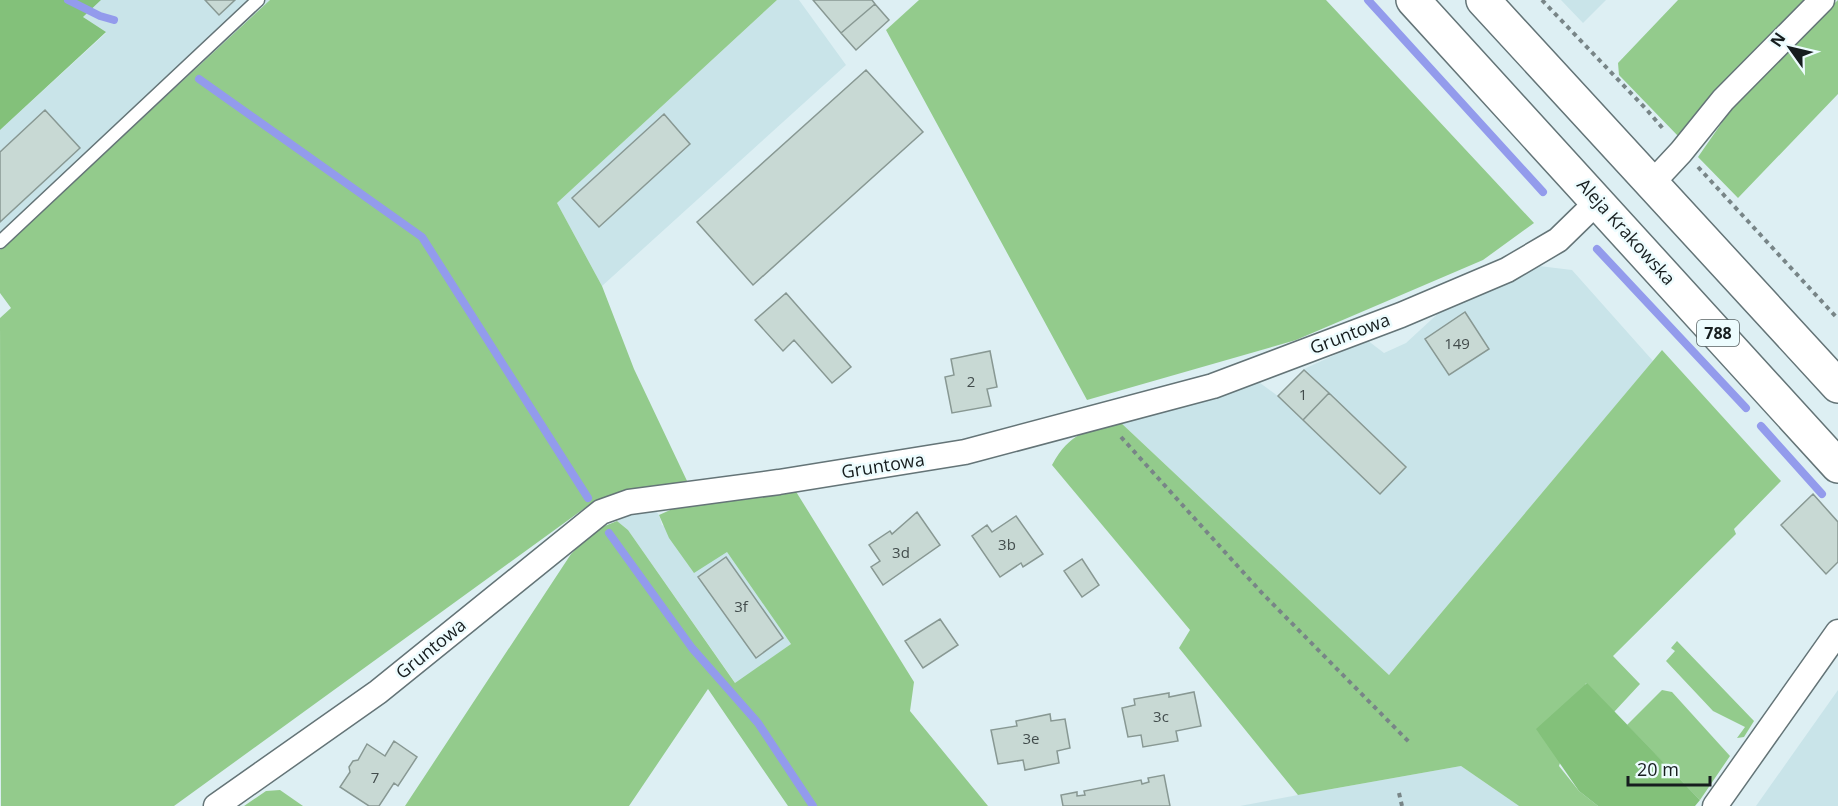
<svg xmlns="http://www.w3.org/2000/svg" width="1838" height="806" font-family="'Open Sans',sans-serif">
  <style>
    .built { fill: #c9e4e9 }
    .green { fill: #93cb8c }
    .forest { fill: #83c17a }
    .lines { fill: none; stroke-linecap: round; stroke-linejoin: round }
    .stream { stroke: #939bec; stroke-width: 8 }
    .building { fill: #c8d9d4; stroke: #889893; stroke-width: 1.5 }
    .lane-casing { stroke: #647477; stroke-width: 15 }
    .street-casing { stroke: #647477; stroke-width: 27 }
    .primary-casing { stroke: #647477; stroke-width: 36 }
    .path { stroke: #788587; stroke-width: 4; stroke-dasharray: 4.5 4.5; stroke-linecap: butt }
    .lane { stroke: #fff; stroke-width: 12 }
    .street { stroke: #fff; stroke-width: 24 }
    .primary { stroke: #fff; stroke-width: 33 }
    .labels { text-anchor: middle; stroke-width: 5; stroke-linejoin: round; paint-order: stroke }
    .number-label { font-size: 15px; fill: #424c4c }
    .shield { fill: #edfcfe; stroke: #566061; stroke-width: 1.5 }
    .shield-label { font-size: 16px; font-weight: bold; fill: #161d1e }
    .street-label { font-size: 18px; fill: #161d1e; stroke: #edfcfe }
  </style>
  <rect width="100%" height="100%" fill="#ddeff3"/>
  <path class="built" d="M101,0H270L0,250V130L106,33L83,17Z
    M777,0H799L846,65L602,286L557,203Z
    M1561,0H1606L1583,23Z
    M1539,266L1572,270L1653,361L1389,675L1119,421L1256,380L1278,396L1304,369L1367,340L1384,353L1406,343L1444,308Z
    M652,506L659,515L662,525L727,552L791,644L736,684L628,530L617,521Z
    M1838,690V806H1756Z
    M1461,766L1519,806H1240L1298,795Z"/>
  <path class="green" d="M270,0H777L557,203L602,286L634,369L688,483L614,497L589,505L174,806H1L0,318L11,308L0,293V250Z
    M919,0H1326L1534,223L1483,260L1296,340L1087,400L886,30Z
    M1678,0H1811L1686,133L1678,136L1619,75L1618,63Z
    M1838,0V94L1738,198L1698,157L1739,98Z
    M1662,350L1781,481L1734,529L1736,534L1613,656L1640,684L1614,712L1586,683L1559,766L1579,791L1598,806H1519L1461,766L1298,795L1179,648L1190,630L1052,465C1071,431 1085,433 1119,421L1389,675Z
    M795,490L914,682L910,711L988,806H788L708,689L629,806H405L571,554L595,530L617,521L628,530L735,683L791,644L727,552L694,573L669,538L659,515L697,498Z
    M1677,641L1754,721L1744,737L1737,738L1745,727L1713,711L1666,661L1675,651L1671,648Z
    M1662,690L1672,692L1730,756L1700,800L1627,725Z
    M280,790L303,806H244L266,791Z"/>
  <path class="forest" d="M0,0H101L83,17L106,32L0,130Z
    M1587,683L1700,800L1695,806H1598L1579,791L1536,729Z"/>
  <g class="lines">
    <path class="stream" d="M68,0L100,16L114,20
      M1368,0L1543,192
      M199,79L422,237L588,498
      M1597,249L1746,408
      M1761,426L1822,494
      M609,533L692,648L758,723L813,806"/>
  </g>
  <path class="building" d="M205,0H235L219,15Z
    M813,0H872L875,4L841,33Z
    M875,4L889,20L856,50L841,33Z
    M866,70L923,132L753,285L697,222Z
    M45,110L80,148L0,222V152Z
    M664,114L690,144L599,227L572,198Z
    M786,293L851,367L832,383L794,340L783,351L755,320Z
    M1465,312L1489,349L1449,375L1425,339Z
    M990,351L997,387L987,389L991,406L952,413L945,377L954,375L951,359Z
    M1304,370L1329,393L1303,420L1278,396Z
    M1329,393L1406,467L1380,494L1303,420Z
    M1813,494L1838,522V562L1826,574L1781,525Z
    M917,512L940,545L883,585L871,567L880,561L869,545L890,531L892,534Z
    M1016,516L1043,554L1023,567L1021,563L1000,577L972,536L987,525L992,532Z
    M726,557L783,638L756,658L698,577Z
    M1082,559L1099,585L1082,597L1064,571Z
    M940,619L958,645L923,668L905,641Z
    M1194,692L1201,726L1176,731L1178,741L1143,747L1141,735L1128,737L1122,708L1135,705L1134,699L1169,693V697Z
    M1050,714L1051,721L1065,719L1070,748L1057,751L1059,763L1025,770L1023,760L998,764L991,730L1017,726L1016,721Z
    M394,741L417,757L398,786L394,783L379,806H369L340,787L350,772L349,767L353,761L358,760L367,744L385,756Z
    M1164,775L1170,806H1063L1061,795L1077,792V796L1085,795L1084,791L1141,780L1142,784L1149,782L1148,778Z"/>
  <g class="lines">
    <defs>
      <path id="lane" d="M0,242L258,0"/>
      <path id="street" d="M1653,182L1681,152L1723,100L1822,0
        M216,806L378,692L601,512L629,502L779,482L965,452L1213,386L1401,315L1507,270L1558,240L1598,201
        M1715,806L1838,632"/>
      <path id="primary" d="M1413,0L1838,466
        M1483,0L1838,386"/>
    </defs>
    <use href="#lane" class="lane-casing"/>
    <use href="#street" class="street-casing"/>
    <use href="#primary" class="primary-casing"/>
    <path class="path" d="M1542,0L1647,110L1665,131
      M1698,167L1838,319
      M1121,437L1261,592L1410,743
      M1399,793L1402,806"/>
    <use href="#lane" class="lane"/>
    <use href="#street" class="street"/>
    <use href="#primary" class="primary"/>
  </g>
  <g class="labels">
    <g class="number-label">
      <text x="1457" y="349">149</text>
      <text x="971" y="387">2</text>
      <text x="1303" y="400">1</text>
      <text x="1007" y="550">3b</text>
      <text x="901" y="558">3d</text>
      <text x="741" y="612">3f</text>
      <text x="1161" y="722">3c</text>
      <text x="1031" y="744">3e</text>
      <text x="375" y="783">7</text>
    </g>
    <rect class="shield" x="1697" y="320" width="42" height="26" rx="4.5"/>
    <g class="shield-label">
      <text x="1718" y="339">788</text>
    </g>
    <g class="street-label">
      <text transform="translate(1626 232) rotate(48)" y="6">Aleja Krakowska</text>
      <text transform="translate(1350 334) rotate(-21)" y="6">Gruntowa</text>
      <text transform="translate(883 466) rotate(-9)" y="6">Gruntowa</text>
      <text transform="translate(431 649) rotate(-39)" y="6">Gruntowa</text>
    </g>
  </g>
  <g transform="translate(1790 48) rotate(304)" stroke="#edfcfe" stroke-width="4.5" paint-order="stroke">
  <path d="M0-4.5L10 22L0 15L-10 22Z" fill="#161d1e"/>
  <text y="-9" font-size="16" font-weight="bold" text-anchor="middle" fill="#161d1e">N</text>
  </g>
  <path d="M1628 776v9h82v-9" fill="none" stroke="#161d1e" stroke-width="3"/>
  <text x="1637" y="776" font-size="18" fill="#161d1e" stroke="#edfcfe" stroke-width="4.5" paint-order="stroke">20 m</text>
</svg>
